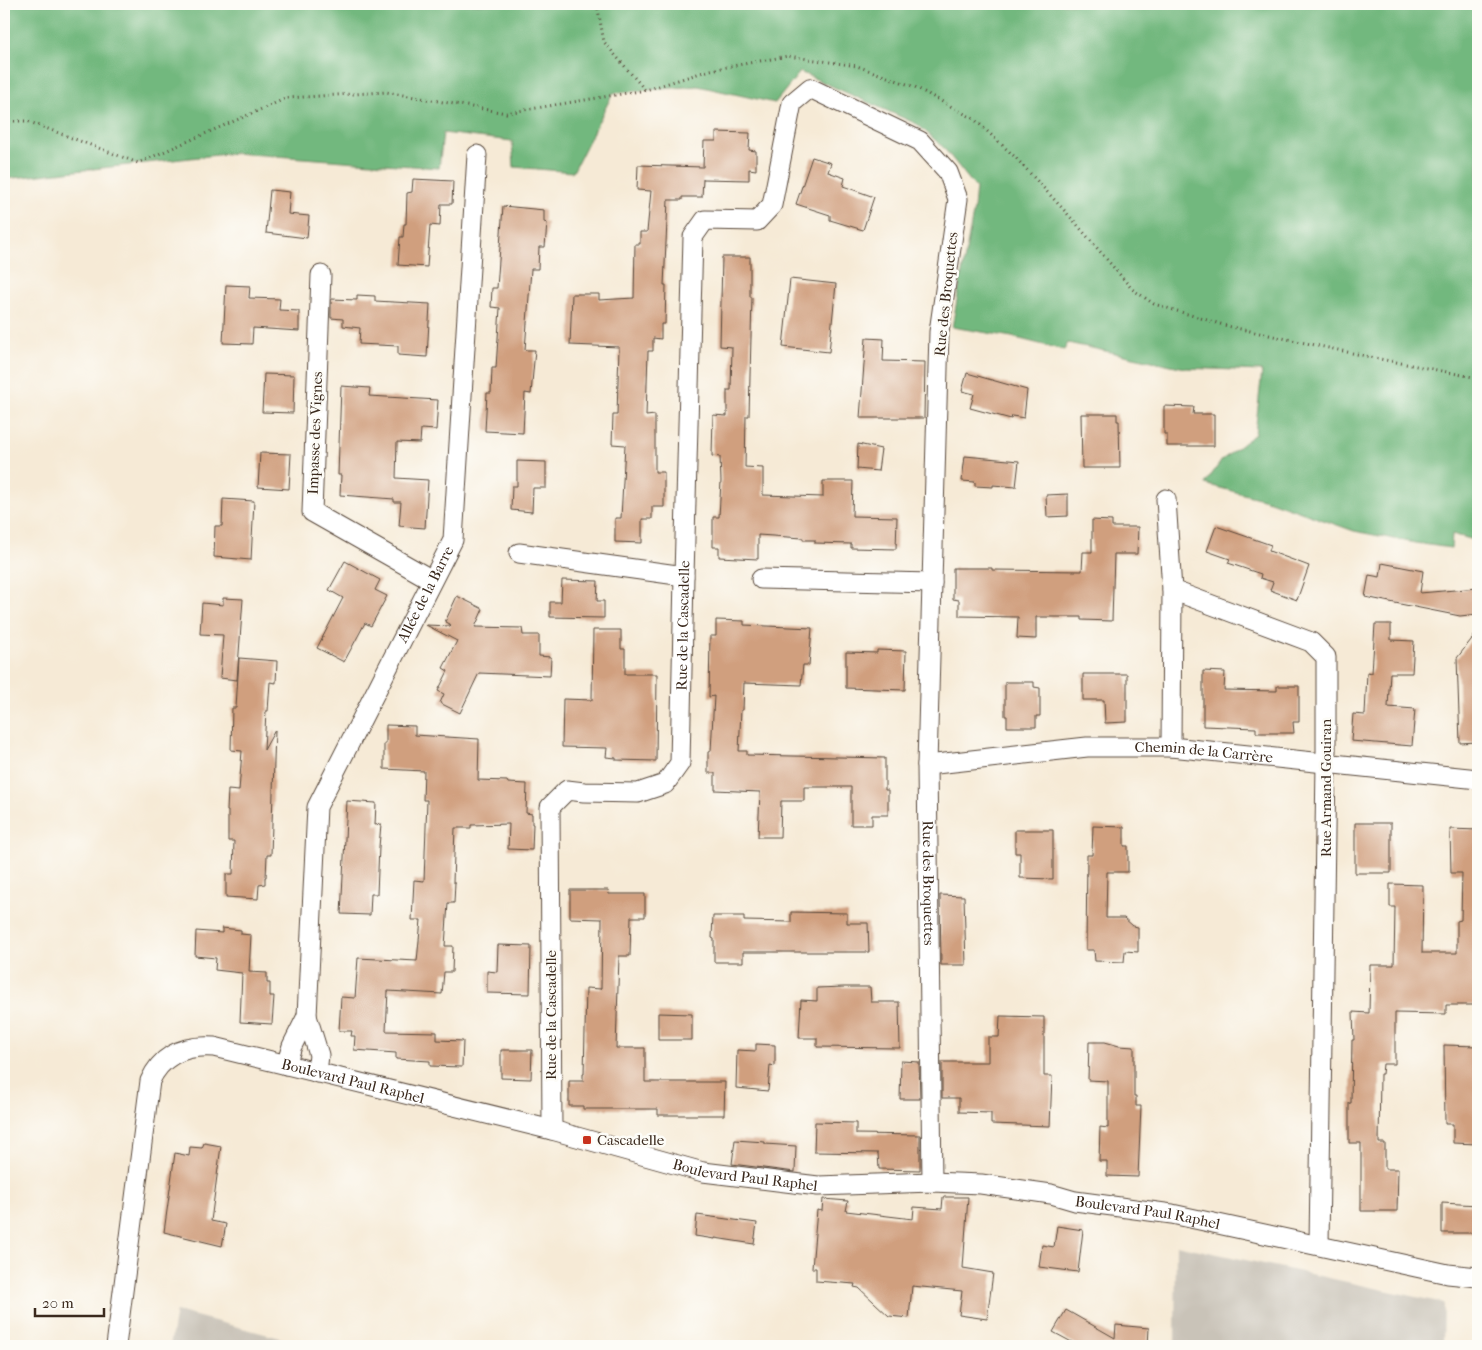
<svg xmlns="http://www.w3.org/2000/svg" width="1482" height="1350" font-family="'IM FELL French Canon',serif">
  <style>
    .industrial { fill: #c9c3b8 }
    .forest { fill: #72b87e; stroke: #56714e }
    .building { fill: #d09f7e }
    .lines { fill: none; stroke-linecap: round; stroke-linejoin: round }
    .street-casing { stroke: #57473a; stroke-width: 21 }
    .path { stroke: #57473a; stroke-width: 3; stroke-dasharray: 1 4; stroke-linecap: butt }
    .street { stroke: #fff; stroke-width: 19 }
    .poi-dot { fill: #c8321e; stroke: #fdfcf7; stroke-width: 2 }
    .labels { text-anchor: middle; stroke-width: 5; stroke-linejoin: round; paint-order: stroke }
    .street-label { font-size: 15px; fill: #3b2a1e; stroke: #fdfcf7 }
    .poi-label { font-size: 15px; fill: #3b2a1e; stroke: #fdfcf7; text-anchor: start }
  </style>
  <rect width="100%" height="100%" fill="#fdfcf7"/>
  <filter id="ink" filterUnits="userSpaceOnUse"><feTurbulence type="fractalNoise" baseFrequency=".02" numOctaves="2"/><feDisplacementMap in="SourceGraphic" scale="10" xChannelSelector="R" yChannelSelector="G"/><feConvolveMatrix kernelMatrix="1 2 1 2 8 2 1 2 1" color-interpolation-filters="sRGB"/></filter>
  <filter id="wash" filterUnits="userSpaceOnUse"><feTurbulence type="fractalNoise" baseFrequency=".0096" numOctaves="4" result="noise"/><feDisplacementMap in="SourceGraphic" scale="20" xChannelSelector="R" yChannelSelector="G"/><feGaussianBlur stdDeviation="1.12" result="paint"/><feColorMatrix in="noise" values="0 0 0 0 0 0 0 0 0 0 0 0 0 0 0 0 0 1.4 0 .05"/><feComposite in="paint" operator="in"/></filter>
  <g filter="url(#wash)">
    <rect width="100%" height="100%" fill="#f6ead6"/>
    <path class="industrial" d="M1176,1245L1444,1303L1443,1346H1175Z
      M176,1311L311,1346H170Z"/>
    <path class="forest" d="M4,4H1478V541L1452,534L1451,548L1415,543L1354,531L1270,501L1205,484L1222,460L1255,434L1262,371L1185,368L1068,343L1064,350L1012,337L952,327L974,208L976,188L943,147L917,124L800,72L775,103L698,86L613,93L573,172L514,167L512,141L443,133L439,168L235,153L4,179Z"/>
    <g id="blocks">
      <path class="building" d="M716,132L750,133L749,150L756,151V170L749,169V180L703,179L702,197H682V200H668L664,285H666L665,324H661V339L653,338V351H648L646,416L655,415V472H664V507H652V519H642V543L615,542V518H621L625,445L612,444L613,415H617L619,347L570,345L572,294H599V300L634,298L635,244H640V232H647L651,191L637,190L638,165L703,167L704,141H716Z
        M812,157L831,163L828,172L845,178L843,186L874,197L863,230L830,220V215L796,204Z
        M413,179L453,181L452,204H441L440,226L430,225L427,267L398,265L400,237H403L404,224H406L407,193L412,192Z
        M270,190L290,192L288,214L309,216L307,238L266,233Z
        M503,206L544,210V222L547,223L545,247H539L538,269H531L525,350H535L531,394L525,393L523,433L485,431L487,393H491L492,368H496L500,308L491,307L492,288H497Z
        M722,257H750V297H752L749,416H746L745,467L763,468V495L823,497V481H853L852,516L897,517L896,549L851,548V544L815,543V540H803V538L758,535V559L719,557V547H713V517H719L721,481L720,457L712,456L713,415L727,416V390H731L732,347L720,346Z
        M790,279L836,284L829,352L783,347Z
        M226,285L250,286L249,298L280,299L279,310L299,311V331L253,328L252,344L223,343Z
        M357,295L375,296V301L430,304L427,357L398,355V346L359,344L360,328L343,326V319L331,318V299L357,300Z
        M866,338L884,339L883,361L925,362L924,418H860Z
        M967,373L1027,390L1024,418L1012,416L1011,419L970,408L974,394L962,391Z
        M264,374L294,375L293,413L262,412Z
        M341,386L370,388L369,396L438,400L436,430L421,429L420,443L397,442L396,478L428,480L425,528L399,526L401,502H394V499L340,495L341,475H338Z
        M1164,406L1194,407L1193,414H1214V446H1167V434H1164Z
        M1081,414H1117V421H1119L1120,468H1082Z
        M858,444L881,449L878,471L857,469Z
        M260,453L291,454L289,489L258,487Z
        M965,456L1019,461L1016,487L993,485V487L975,486V482L962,481Z
        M517,461L546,462V488H533L532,512L511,510L512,486H517Z
        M1068,494V516L1047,517L1046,495Z
        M223,499L254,501L251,560L214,557L215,526H222Z
        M1092,520L1112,521V527H1138L1137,554H1114L1112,621L1081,620V617H1036V639L1017,638L1018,617L959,616V600L953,599V568H992V570L1082,571L1083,552H1092Z
        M1216,526L1271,545L1269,551L1309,566L1297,600L1270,590L1273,582L1260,578L1261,574L1228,563L1230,559L1207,551Z
        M345,561L380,580L375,590L387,596L371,626L365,623L344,662L317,648L343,598L329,590Z
        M1382,563L1423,571L1420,593L1478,588V614L1460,616L1365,597L1369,575L1380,577Z
        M562,580L598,581L597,601H604V618L550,617V602H561Z
        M457,596L483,609L475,627L522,628L523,635H539V656L551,657L550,676L479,673L460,713L440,703L444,694L438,691L448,671L443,668L457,641L426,625L450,626L451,625L445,622Z
        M223,598L243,599L237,680L220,678L223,635L200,634L202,603L223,605Z
        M716,620L744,621V625L812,628L809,665H803L801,685L744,683L743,710H741L739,751H747V755L885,758V790H888V815H872V825H851V787H804V801H781L780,837H758L760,792L715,790V773H708V752L711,751L714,696L709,697L710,636H716Z
        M1375,624H1391V640L1414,641L1412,673H1390L1388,707L1415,709L1412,746L1351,741L1353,714L1365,715L1367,672L1372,673Z
        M593,630H621V649H625V674H657L656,761L616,760V758L606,757L607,748L562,747L563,699L592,700Z
        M1478,631V742L1460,743L1457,658Z
        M877,650L906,651L905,690L846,688V652L877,653Z
        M239,658L277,661L276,683L270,682L268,711H266L264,750L275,730L271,855H267L266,877H265V884L259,885L258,899L226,897V874H233L234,841H228V811H227L228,790L239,791L242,751L231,750L232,708H236Z
        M1203,671L1225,672L1224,690L1277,691V686H1299V722H1293L1294,733H1256V728L1203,726Z
        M1083,674H1127V722L1105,723L1104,700H1083Z
        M1005,682H1034V687L1040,688V716H1036V727H1007V716H1005Z
        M386,725L415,726V735L479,739L478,780L507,781L508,783L527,784L526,813L532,814V824H533L532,850L508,849L509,824L471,825V828H455L453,882H455L454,903H448L445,946H453L452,972H444L442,994L388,991L386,1031L437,1032V1040L463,1041L462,1067L430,1066V1061L396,1059V1053L354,1050L355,1036H351L352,1031H339L341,997L355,998L358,958L417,961L421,920H412L414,880L424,881L427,800H423L424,771L384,769V743H386Z
        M347,801L376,803L375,825L381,824L379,847L377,894H371L370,915L341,914Z
        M1355,823H1391V873H1355Z
        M1093,826L1124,827V846H1128V872H1107L1106,918H1124L1133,926L1138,927V952L1125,951L1124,962L1095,961L1094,950H1086L1087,855H1092Z
        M1450,829L1478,830V863L1475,862L1474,871H1478V1005H1446V1014L1395,1013V1064H1383L1382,1074H1380L1379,1143H1385V1169H1398L1397,1211H1361V1143H1349V1103H1351L1352,1040H1354L1353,1012L1369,1013L1370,965H1394L1395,907H1390V884L1423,885L1422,953H1457V921L1461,920L1462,873H1451Z
        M1015,830H1053V879L1020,878V853H1015Z
        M570,890H608L609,894H645V917H631L630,956H619L616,1048H645V1082H725L724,1115H658V1109H583V1106H569V1081H583V1074H584L586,988L601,989L602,919L570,918Z
        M940,895L964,896L966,965H941Z
        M791,912L847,913V923H868L869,952H743V962H714V939L712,938L713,916H744V921L791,922Z
        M222,928L241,930V934L251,935L249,972L267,973V983H270V996H274L272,1024L240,1022L242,973L215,970L216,958L195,956L196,931L222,933Z
        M498,945L531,946L530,994L487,993V971L497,972Z
        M843,987H870L871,1002H899L900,1048L817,1047V1038H799L801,1000L817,1001V988Z
        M658,1013L692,1014V1040H658Z
        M1000,1016L1044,1017V1076H1052L1050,1126L991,1124V1113L959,1112V1098H942V1062H988V1037H999Z
        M1089,1042H1105L1119,1046L1134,1047V1096H1136V1106H1141L1138,1177L1107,1176V1161H1099L1100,1127L1108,1128V1081L1088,1080Z
        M756,1044L775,1045V1066L770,1065L768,1091L736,1088L737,1050L756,1051Z
        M1444,1045L1478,1046V1144L1453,1143V1124H1445Z
        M501,1050H532L531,1079L501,1078Z
        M901,1061L919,1062L920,1099H900Z
        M815,1122L856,1123V1134L920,1135V1170L879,1169L878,1153L814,1152Z
        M735,1140L765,1142V1144L796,1146L795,1172L732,1164Z
        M204,1143L221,1146L211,1221L226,1224L222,1246L164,1232L175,1153L189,1156L190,1147L202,1148Z
        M943,1197H968L963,1268L993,1273L987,1319L959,1315L962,1291L912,1286L909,1318L889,1316L859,1288L854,1287L855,1284L816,1281V1268H812L817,1210L822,1211L823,1199L848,1201L846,1211L913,1219L914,1207L942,1209Z
        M1442,1203L1478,1205V1231H1477V1233H1442Z
        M697,1215L757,1223L754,1244L715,1238V1239L695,1236Z
        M1057,1226L1083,1230L1078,1272L1039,1267L1042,1245L1054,1247Z
        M1066,1310L1115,1338L1116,1325L1149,1328L1148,1346H1079L1053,1332Z"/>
    </g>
  </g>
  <g filter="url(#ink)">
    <use href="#blocks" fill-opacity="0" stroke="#57473a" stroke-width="1"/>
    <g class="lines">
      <defs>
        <g id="street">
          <path d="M321,275L312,512L432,580"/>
          <path d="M1166,499L1172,590"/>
          <path d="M519,553L684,576"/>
          <path d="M761,579L932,583"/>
          <path d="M1171,747L1172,590L1311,642L1326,657V763L1319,1245"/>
          <path id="s1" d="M927,765L1087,747H1171L1478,779"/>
          <path id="s2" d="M307,1016L317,807L453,540L477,155"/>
          <path d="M286,1065L292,1046L307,1016L319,1055L317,1073"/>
          <path id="s3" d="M552,1130L550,807L567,790L584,792L638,793L665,784L680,763L684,576L693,237L705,220L757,221L772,205L792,103L810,88L920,141L948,172L958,199L939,332L932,583L927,765L932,1182"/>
          <path id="s4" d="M116,1346L150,1081C162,1054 185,1045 214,1047L552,1130L703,1172L818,1186L932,1182L981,1184L1051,1194L1075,1201L1172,1214L1448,1274L1478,1277"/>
        </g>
      </defs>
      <use href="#street" class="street-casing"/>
      <path class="path" d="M597,4L604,42L645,90
        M4,121H27L138,163L287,98L386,92L506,113L646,90L710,70L788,56L857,66L915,87L974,119L1015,157L1074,221L1132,289L1154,304L1227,326L1375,358L1478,378"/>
      <use href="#street" class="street"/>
    </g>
  </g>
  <rect class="poi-dot" x="582" y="1135" width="10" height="10" rx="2.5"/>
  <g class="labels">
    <g class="street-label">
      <text transform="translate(946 294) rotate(-84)" y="5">Rue des Broquettes</text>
      <text transform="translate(315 433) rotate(-88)" y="5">Impasse des Vignes</text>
      <text dy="5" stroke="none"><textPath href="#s2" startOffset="448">Allée de la Barre</textPath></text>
      <text dy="5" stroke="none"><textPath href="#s3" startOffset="610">Rue de la Cascadelle</textPath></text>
      <text dy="5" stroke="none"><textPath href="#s1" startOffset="278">Chemin de la Carrère</textPath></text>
      <text transform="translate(1326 788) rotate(-90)" y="5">Rue Armand Gouiran</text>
      <text dy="5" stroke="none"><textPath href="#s3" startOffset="2099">Rue des Broquettes</textPath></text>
      <text transform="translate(551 1015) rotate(-90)" y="5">Rue de la Cascadelle</text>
      <text dy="5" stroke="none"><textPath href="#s4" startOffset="488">Boulevard Paul Raphel</textPath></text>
      <text dy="5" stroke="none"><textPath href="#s4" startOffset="892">Boulevard Paul Raphel</textPath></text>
      <text dy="5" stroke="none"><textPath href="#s4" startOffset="1298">Boulevard Paul Raphel</textPath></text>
    </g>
    <g class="poi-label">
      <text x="597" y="1145">Cascadelle</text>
    </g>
  </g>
  <rect width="1482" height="1350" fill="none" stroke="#fdfcf7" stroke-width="20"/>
  <path d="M35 1308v8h69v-8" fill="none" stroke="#3b2a1e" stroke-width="2.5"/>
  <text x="42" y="1308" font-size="15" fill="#3b2a1e" stroke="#fdfcf7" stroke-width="4" paint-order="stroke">20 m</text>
</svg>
